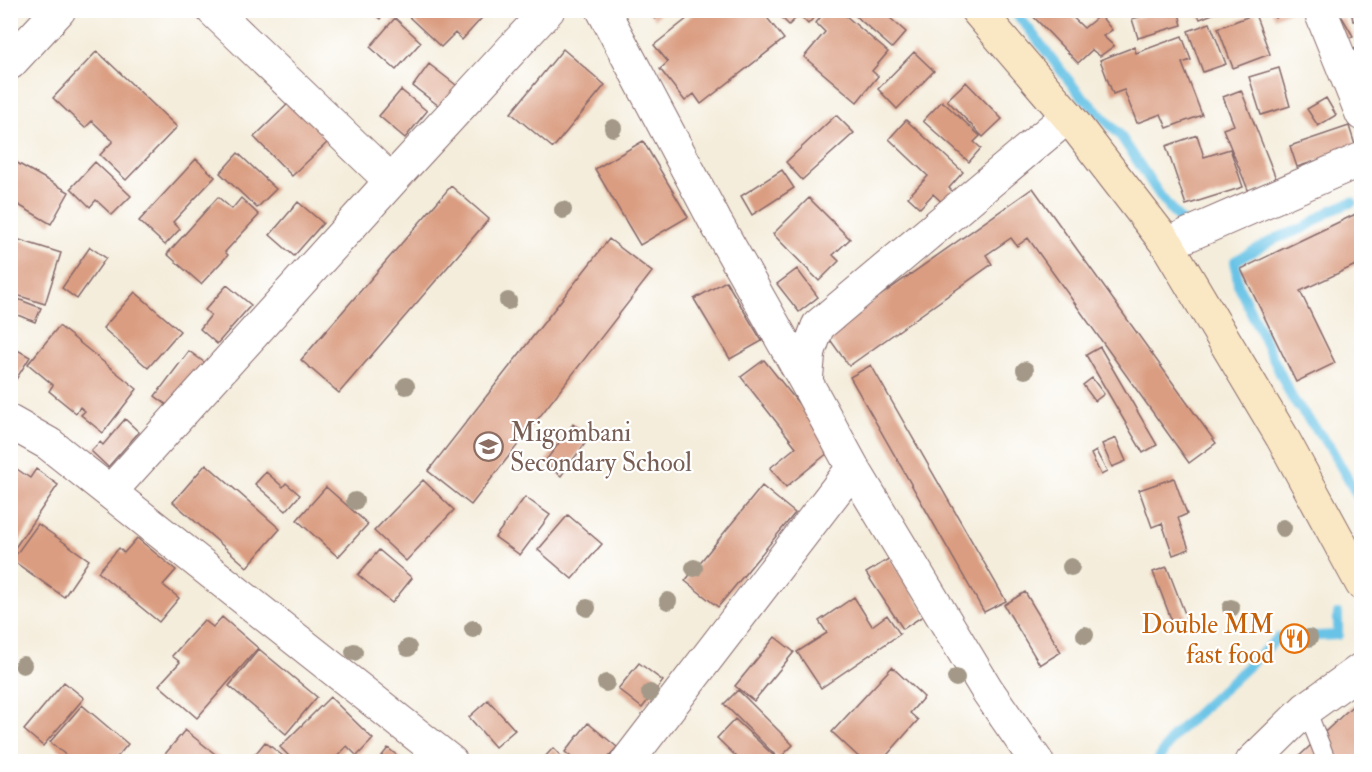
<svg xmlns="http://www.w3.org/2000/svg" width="1372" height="772" font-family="'IM FELL Double Pica',serif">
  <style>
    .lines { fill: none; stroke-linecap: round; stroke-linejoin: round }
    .stream { stroke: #68c3e6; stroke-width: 10 }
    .building { fill: #da9d81 }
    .lane-casing { stroke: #866769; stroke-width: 20 }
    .street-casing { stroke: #866769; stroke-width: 35 }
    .secondary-casing { stroke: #866769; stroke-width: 35 }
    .lane { stroke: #fff; stroke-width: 18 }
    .street { stroke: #fff; stroke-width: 33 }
    .secondary { stroke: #fae7c3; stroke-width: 33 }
    .tree { fill: #a49988 }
    .labels { text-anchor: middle; stroke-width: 4.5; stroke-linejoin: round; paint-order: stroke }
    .education-label { font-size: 26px; fill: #785e54; stroke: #fff; text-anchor: start }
    .food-label { font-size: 26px; fill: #c56008; stroke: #fff; text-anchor: end }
  </style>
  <rect width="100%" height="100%" fill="#fff"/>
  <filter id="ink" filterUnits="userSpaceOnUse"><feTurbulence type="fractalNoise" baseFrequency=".0167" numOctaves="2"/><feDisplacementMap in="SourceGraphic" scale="12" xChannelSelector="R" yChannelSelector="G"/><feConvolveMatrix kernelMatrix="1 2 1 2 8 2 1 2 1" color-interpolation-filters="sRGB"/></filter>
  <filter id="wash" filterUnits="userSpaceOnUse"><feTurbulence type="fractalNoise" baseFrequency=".008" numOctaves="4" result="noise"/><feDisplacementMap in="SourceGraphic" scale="24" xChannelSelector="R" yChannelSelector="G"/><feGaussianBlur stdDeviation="1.35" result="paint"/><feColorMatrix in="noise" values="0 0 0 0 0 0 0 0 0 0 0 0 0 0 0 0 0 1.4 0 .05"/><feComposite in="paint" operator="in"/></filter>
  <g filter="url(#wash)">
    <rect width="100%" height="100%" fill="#f4eddb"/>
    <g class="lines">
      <path class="stream" d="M1013,10L1025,24L1077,91L1120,135L1161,197L1188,230
        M1352,202L1330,211L1304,228L1277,238L1235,261L1238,285L1292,398L1330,447L1362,504
        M1157,762L1173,736L1278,638L1338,635V614"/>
    </g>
    <g id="blocks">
      <path class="building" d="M378,10H386L380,19L375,15Z
        M415,10H489L462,40L455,33L441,47L409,17Z
        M646,10H663L655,19Z
        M698,10H761L784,39L701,104L694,94L685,101L660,69L668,62L654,45Z
        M774,10H821L808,24L799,15L789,25Z
        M826,10H839L888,52L872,71L878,76L857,102L804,57L825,32L816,23Z
        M849,10H881L906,32L892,48Z
        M1027,10H1065L1084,28L1100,15L1112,30L1103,36L1114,46L1100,56L1092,50L1078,63Z
        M1147,10H1178L1182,25L1138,38L1132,19L1149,14Z
        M1271,10H1292L1275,18Z
        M1351,10H1362V19L1353,21Z
        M1196,11H1220L1200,19Z
        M1255,14L1270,54L1233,68L1218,28Z
        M1342,17L1353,36L1341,42L1330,24Z
        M395,18L421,42L396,70L370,47Z
        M1210,23L1226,64L1203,72L1188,31Z
        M1182,36L1191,60L1182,63L1202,115L1167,128L1161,114L1137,123L1124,90L1113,94L1100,60L1134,47L1136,53Z
        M1362,46V81L1349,51Z
        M563,49L605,85L553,148L511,113Z
        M97,51L177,127L126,180L100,155L113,141L92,121L85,128L53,98Z
        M914,52L934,71L897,109L878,89Z
        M429,64L460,88L443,109L413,86Z
        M1279,68L1290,106L1261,115L1249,77Z
        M966,82L1002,119L983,137L947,100Z
        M401,90L427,111L405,138L379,116Z
        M1241,90L1277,181L1249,192L1223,129L1234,125L1223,97Z
        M1326,98L1336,115L1318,126L1307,109Z
        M291,101L329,141L292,176L254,137Z
        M942,101L980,136L974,142L981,148L969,162L923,121Z
        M836,115L854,133L802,180L786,162Z
        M906,120L963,172L949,188L955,194L945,205L933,194L920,208L908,197L928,176L889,139Z
        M1349,126L1356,148L1297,167L1290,146Z
        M1197,135L1204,157L1230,149L1243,187L1186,205L1166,146Z
        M643,141L688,217L640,245L595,169Z
        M238,153L276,189L257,208L220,173Z
        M10,159L69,192L51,224L10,200Z
        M196,159L215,177L173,222L180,229L165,245L139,221Z
        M95,162L131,196L112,215L96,200L90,207L71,188Z
        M782,170L794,188L752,215L741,196Z
        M451,186L489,219L339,393L301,360Z
        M1033,188L1216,443L1189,463L1028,238L1017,246L1011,238L986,255L992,264L849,366L826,334Z
        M218,197L232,209L241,198L259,215L225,252L228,255L201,284L167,254Z
        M809,198L850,239L833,255L839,261L819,281L773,234Z
        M298,202L323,223L294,256L270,235Z
        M1362,211V262L1300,291L1335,363L1296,382L1241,269Z
        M10,237L61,253L45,304L10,293Z
        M609,239L652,272L471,505L428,471Z
        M90,247L106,258L77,299L62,288Z
        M797,269L818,297L799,312L777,284Z
        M726,281L762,341L730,359L694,299Z
        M227,285L251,305L217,344L200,329L211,315L205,310Z
        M135,292L180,331L148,368L103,328Z
        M10,296L41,308L35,322L10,312Z
        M59,326L137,389L103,433L81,415L85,411L80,407L76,413L49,391L53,385L28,364Z
        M10,346L30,357L10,389Z
        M1100,347L1157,445L1143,453L1086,355Z
        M189,351L212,368L175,411L155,396Z
        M764,360L834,448L786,487L770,468L796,447L741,377Z
        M871,365L1006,601L984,612L850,377Z
        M1092,378L1104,394L1095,401L1083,385Z
        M125,419L139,432L108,467L91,451L100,442L103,445Z
        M573,424L590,437L561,476L544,463Z
        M1116,438L1126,461L1112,467L1102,444Z
        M1096,451L1107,472L1101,475L1091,454Z
        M206,464L280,529L247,567L173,502Z
        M14,467L30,478L36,469L58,485L10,555V472Z
        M266,472L283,487L286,483L300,495L286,511L255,484Z
        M1174,478L1187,514L1178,518L1189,549L1173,555L1162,523L1152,527L1139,490Z
        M423,480L454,510L406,561L374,531Z
        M762,486L795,513L718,607L685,581Z
        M326,487L368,524L338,557L297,520Z
        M525,497L550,515L520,555L495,537Z
        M568,515L602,544L572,579L538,550Z
        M38,524L89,560L64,597L12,560Z
        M137,538L176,570L163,585L179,598L159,622L98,572L119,548L124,553Z
        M379,550L412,578L392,603L358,575Z
        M890,558L926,614L903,629L866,573Z
        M1167,567L1187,619L1173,624L1153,572Z
        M1025,592L1061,652L1040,665L1004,605Z
        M854,597L872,626L887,615L900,634L821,688L797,652L827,633L819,621Z
        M222,617L258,648L197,718L159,685L180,662L172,656L204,620L213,627Z
        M775,637L794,652L754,701L735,686Z
        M259,649L317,697L286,734L229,686Z
        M639,663L663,681L642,708L618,689Z
        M892,667L924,697L910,713L918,720L881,762H864L832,732Z
        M64,682L84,698L43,746L24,730Z
        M738,690L793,745L779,759L724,704Z
        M330,697L373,739L357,756L347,746L332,762H295L280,747Z
        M1362,697V762H1293Z
        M488,700L515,730L495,747L469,717Z
        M82,705L128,744L113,762H74L50,742Z
        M735,719L774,756L769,762H742L717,738Z
        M588,723L617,747L605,762H577L565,752Z
        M185,730L225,762H164L161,759Z
        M265,742L288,760L287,762H249Z
        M388,748L405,762H377Z
        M553,748L567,762H548L544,758Z"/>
    </g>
  </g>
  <g filter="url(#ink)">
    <use href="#blocks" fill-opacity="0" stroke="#866769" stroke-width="1.5"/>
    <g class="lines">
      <defs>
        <path id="lane" d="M1306,709L1327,762"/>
        <path id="street" d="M213,10L391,181
          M603,10L715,221L806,382L853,468L987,690L1037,762
          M1320,10L1362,114
          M10,63L59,10
          M1167,244L1362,159
          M806,382L809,351L818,326L1068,116
          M10,422L49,444L451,762
          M110,492L391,181L548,10
          M627,762L853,468
          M1252,762L1306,709L1362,669"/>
        <path id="secondary" d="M977,10L1068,116L1167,244L1282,437L1362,584"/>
      </defs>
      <use href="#lane" class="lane-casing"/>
      <use href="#street" class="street-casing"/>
      <use href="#secondary" class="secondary-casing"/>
      <use href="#lane" class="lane"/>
      <use href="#street" class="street"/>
      <use href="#secondary" class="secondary"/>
    </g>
    <g class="tree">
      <circle cx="613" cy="128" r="9"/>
      <circle cx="563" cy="210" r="9"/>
      <circle cx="508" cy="301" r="9"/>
      <circle cx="1025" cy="370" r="9"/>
      <circle cx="406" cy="386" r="9"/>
      <circle cx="355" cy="501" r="9"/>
      <circle cx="1283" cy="528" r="9"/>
      <circle cx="1071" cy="567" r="9"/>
      <circle cx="694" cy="568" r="9"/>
      <circle cx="668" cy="601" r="9"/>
      <circle cx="587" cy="608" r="9"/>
      <circle cx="1231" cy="608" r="9"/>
      <circle cx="473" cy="629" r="9"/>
      <circle cx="1085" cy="635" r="9"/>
      <circle cx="1309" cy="638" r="9"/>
      <circle cx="408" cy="648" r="9"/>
      <circle cx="354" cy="652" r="9"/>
      <circle cx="23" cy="665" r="9"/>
      <circle cx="956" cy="678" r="9"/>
      <circle cx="606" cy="683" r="9"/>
      <circle cx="650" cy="693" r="9"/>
    </g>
  </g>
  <defs>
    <symbol id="school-ring" viewBox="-11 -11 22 22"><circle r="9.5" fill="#fff" stroke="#8d6e63" stroke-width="1.5"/><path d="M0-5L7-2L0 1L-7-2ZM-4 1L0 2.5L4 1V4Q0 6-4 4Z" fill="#8d6e63"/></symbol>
    <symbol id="restaurant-ring" viewBox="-11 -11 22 22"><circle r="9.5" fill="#fff" stroke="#e8710a" stroke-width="1.5"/><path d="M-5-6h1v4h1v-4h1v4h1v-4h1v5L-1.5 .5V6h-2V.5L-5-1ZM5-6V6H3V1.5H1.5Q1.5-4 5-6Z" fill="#e8710a"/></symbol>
  </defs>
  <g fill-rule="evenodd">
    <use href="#school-ring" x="472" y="430" width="33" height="33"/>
    <use href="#restaurant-ring" x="1278" y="622" width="33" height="33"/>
  </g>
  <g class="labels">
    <g class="education-label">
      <text x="510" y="441">Migombani<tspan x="510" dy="30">Secondary School</tspan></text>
    </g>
    <g class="food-label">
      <text x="1274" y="633">Double MM<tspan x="1274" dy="30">fast food</tspan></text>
    </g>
  </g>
  <rect width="1372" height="772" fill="none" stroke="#fff" stroke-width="36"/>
</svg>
